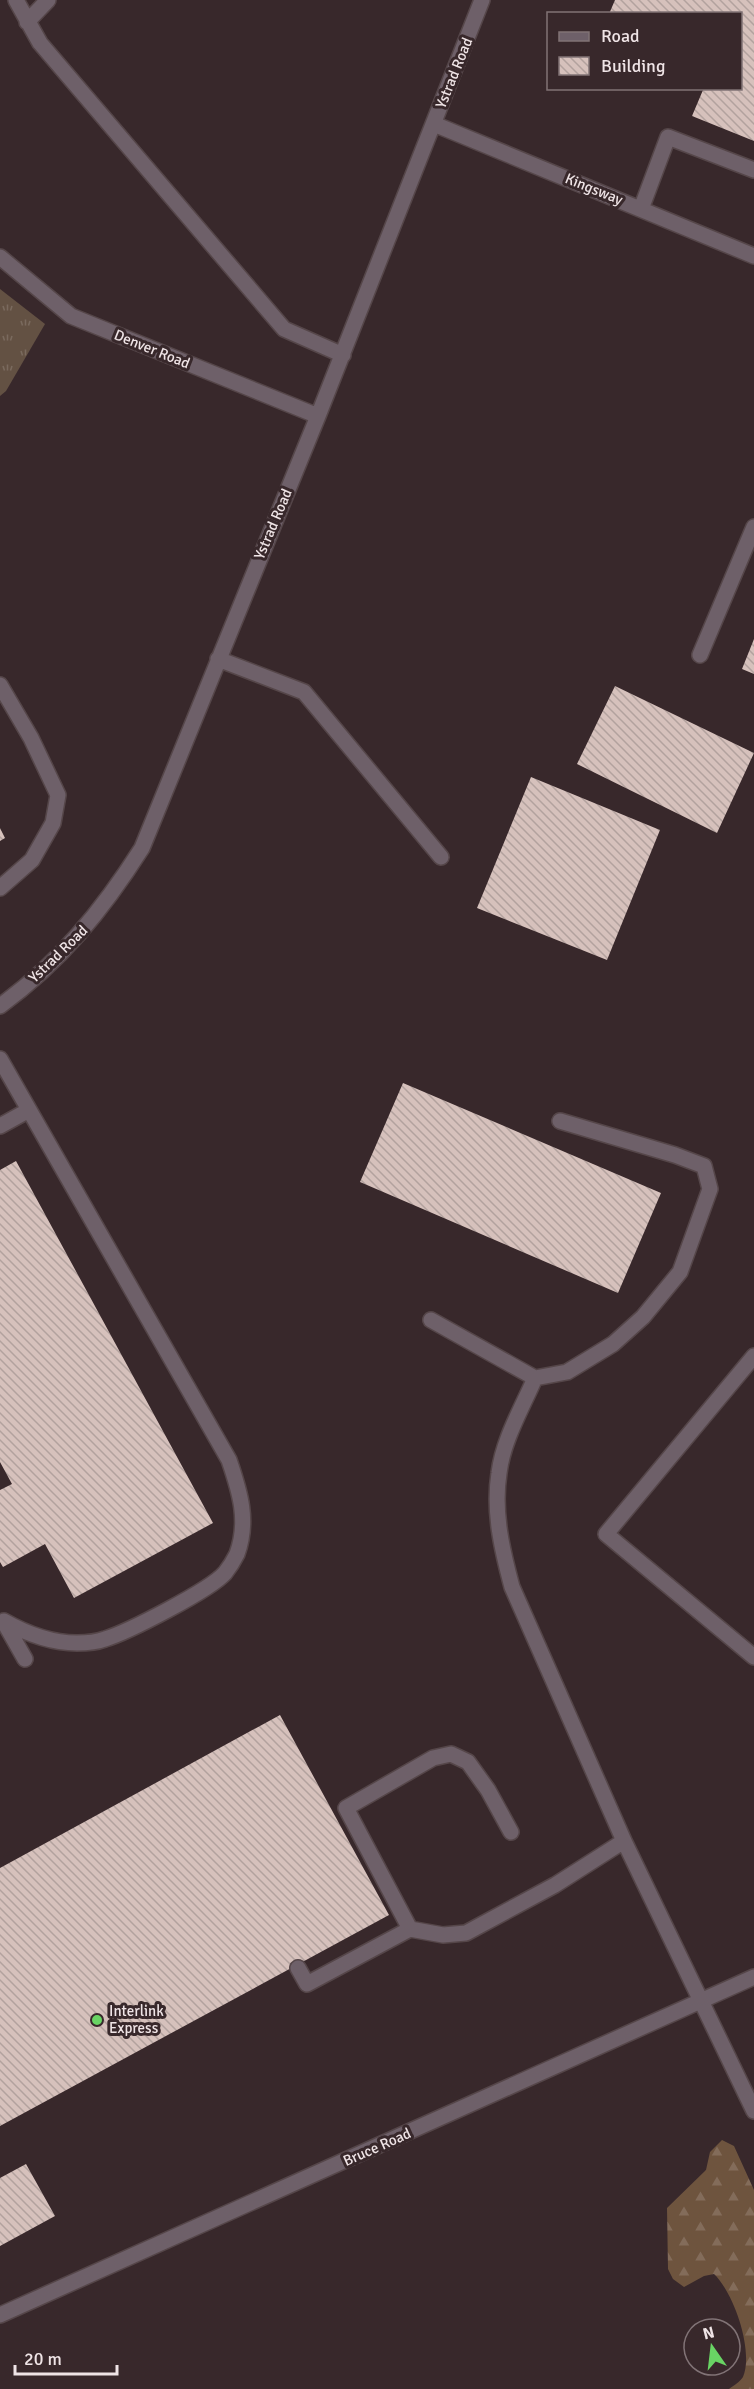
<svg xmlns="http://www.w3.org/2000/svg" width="754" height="2389" font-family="Signika,sans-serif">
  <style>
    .grass { fill: url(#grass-tufts) }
    .forest { fill: url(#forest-firs) }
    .building { fill: url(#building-back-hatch) }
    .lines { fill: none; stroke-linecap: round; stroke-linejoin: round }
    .minor-casing { stroke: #554649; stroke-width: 18 }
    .minor { stroke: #6e6069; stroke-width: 15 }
    .poi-dot { fill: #69d464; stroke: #38282b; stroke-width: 2 }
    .labels { text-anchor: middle; stroke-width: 6; stroke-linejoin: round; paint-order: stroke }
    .street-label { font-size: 15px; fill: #efe4e6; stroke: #38282b }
    .poi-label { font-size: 15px; fill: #efe4e6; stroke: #38282b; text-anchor: start }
  </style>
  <defs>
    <pattern id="grass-tufts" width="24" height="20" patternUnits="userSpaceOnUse" patternTransform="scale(1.5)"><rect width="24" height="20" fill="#635143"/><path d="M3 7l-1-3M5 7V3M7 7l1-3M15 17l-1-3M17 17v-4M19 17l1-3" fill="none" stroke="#7a6a5e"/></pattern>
    <pattern id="forest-firs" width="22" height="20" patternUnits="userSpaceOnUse" patternTransform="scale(1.5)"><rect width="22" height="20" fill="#6e543e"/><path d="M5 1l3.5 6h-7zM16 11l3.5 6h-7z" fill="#836c5a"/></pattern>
    <pattern id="building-back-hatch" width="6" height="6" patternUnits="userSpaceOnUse" patternTransform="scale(1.5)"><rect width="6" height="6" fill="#d6c1bc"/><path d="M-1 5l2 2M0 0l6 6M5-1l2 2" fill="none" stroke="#b2a29e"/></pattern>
  </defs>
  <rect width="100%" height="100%" fill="#38282b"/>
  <path class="grass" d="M0,289L45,324L6,391L0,396Z"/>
  <path class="forest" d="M722,2140L734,2146L754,2190V2389H729C733,2386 740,2382 743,2377C754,2351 734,2293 714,2274L704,2276L684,2287L673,2279L668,2269L667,2208L706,2170L710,2152Z"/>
  <path class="building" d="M615,0H754V141L692,116L703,90L699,88H740V14H609Z
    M754,639V674L742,669Z
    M615,686L754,753L717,833L577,764Z
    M531,777L660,830L607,960L477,908Z
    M0,828L5,838L0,841Z
    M403,1083L661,1193L618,1293L360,1182Z
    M16,1161L213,1523L74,1598L45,1544L3,1567L0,1562V1490L12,1484L0,1462V1170Z
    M280,1715L389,1915L0,2126V1868Z
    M26,2164L55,2216L0,2246V2178Z"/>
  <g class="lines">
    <defs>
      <path id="minor" d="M16,0L40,43L284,329L343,355
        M27,22L48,0
        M434,124L754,256
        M641,209L668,137L754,170
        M0,257L71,316L318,416
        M700,655L754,527
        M218,659L304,692L441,857
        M0,685L31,738L58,795L53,823L32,860L0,888
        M0,1006C60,962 102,911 142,848L318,416L482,0
        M0,1059L229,1460C240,1492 249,1521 237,1554C234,1560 229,1568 225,1573C210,1590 128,1632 105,1639C97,1642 86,1643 77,1643C50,1643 27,1634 4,1621
        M560,1121L675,1155L704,1166L710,1189L680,1272L643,1317L613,1344L567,1372L535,1378C522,1408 503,1440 499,1473C493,1512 502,1550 512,1587L624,1841L754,2111
        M0,1126L29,1110
        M431,1320L535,1378
        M754,1356L606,1534L754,1657
        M4,1622L25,1659
        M410,1929L346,1808L433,1758L451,1754L468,1762L488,1790L511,1832
        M298,1968L307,1984L410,1929L443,1935L466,1933L555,1885L624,1841
        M0,2315L754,1977"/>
    </defs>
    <use href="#minor" class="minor-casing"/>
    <use href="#minor" class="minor"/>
  </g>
  <circle class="poi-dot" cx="97" cy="2020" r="6"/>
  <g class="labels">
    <g class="street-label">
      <text transform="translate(454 73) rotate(-68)" y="5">Ystrad Road</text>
      <text transform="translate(594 189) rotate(22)" y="5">Kingsway</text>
      <text transform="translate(152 349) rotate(22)" y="5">Denver Road</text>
      <text transform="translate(273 524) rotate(-67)" y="5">Ystrad Road</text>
      <text transform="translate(58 954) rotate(-44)" y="5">Ystrad Road</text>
      <text transform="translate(377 2147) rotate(-24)" y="5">Bruce Road</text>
    </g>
    <g class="poi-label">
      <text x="109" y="2016">Interlink<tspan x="109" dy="17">Express</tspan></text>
    </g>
  </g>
  <rect x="547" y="12" width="195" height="78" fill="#38282b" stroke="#817376" stroke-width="1.5"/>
  <rect x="559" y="32" width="30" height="9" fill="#6e6069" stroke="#817376" stroke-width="1.5"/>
  <text x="601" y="42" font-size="18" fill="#efe4e6">Road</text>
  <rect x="559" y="57" width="30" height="18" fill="url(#building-back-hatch)" stroke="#817376" stroke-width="1.5"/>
  <text x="601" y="72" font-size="18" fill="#efe4e6">Building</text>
  <g transform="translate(712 2347) rotate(346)"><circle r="28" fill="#38282b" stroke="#817376" stroke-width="1.5"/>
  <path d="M0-4.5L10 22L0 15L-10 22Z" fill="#69d464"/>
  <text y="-9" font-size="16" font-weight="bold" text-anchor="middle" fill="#efe4e6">N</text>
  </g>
  <path d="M15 2365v9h102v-9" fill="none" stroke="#efe4e6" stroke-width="3"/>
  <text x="24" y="2365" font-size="18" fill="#efe4e6" stroke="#38282b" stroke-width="4.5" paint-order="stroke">20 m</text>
</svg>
